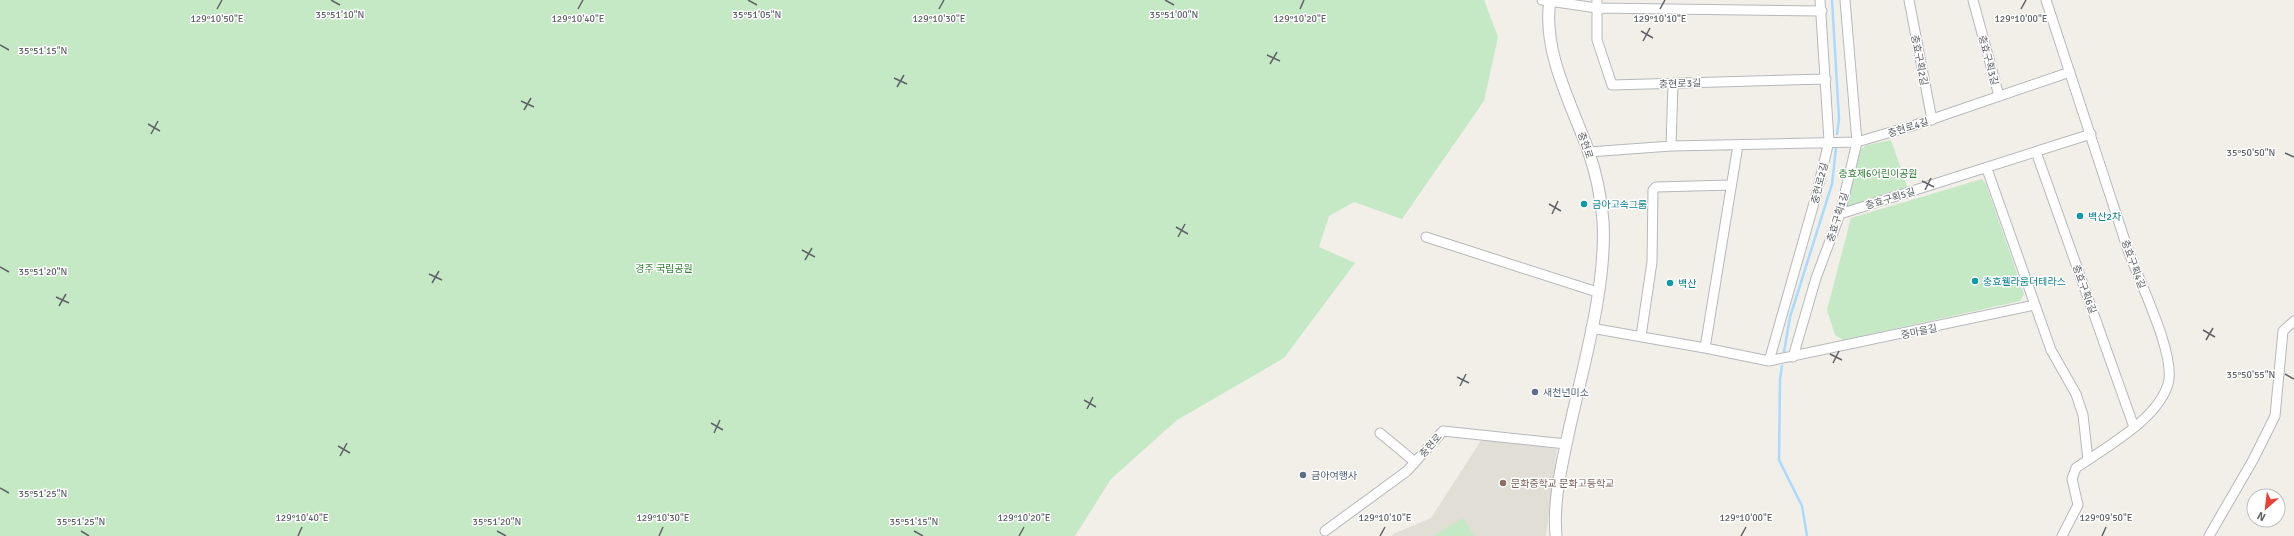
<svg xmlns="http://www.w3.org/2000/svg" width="2294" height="536" font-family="Signika,'Noto Sans KR',sans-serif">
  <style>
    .education { fill: #e1ded6 }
    .green { fill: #c5e8c5 }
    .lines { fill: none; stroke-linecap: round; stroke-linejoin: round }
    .stream { stroke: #aadaff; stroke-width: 2.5 }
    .minor-casing { stroke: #b5b8bc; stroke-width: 11 }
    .tertiary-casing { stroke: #b5b8bc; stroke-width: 13 }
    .minor { stroke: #fff; stroke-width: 9 }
    .tertiary { stroke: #fff; stroke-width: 11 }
    .ticks { fill: none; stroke: #5f6368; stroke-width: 1.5 }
    .culture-dot { fill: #0f9aa8; stroke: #fff; stroke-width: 1.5 }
    .service-dot { fill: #5c6f8a; stroke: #fff; stroke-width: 1.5 }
    .education-dot { fill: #8d6e63; stroke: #fff; stroke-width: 1.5 }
    .labels { text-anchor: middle; stroke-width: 3; stroke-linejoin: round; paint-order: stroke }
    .street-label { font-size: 10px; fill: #5f6368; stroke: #fff }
    .park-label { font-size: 10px; fill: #348238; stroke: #fff }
    .culture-label { font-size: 10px; fill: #0d838f; stroke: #fff; text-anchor: start }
    .service-label { font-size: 10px; fill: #4e5e75; stroke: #fff; text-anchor: start }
    .education-label { font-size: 10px; fill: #785e54; stroke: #fff; text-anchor: start }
    .ticks-label { font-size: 10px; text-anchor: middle; fill: #5f6368; stroke: #fff; stroke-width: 3; stroke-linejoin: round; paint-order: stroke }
  </style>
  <rect width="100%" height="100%" fill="#f1efe8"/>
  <path class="education" d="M1484,436L1557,449L1546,536H1392L1393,534L1431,518Z"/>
  <path class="green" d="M0,0H1484L1498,37L1484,101L1402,219L1354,202L1329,216L1319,247L1355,263L1284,358L1177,420L1111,479L1075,536H0Z
    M1891,140L1908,189L1846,208L1858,151L1867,145Z
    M1982,179L1986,184L2024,294L2020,301L1843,340L1835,335L1827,310L1851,218Z
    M1461,519H1464L1474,536H1433Z"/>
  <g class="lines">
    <path class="stream" d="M1832,0L1839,119L1837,134
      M1784,352L1790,317L1832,184L1836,148
      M1782,366L1780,380L1779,460L1802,506L1807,536"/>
    <defs>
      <path id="minor" d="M1542,0L1597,8L1822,11
        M1597,0V40L1612,85L1826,79
        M1909,0L1932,120
        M1973,0L1999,96
        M2046,0C2073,81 2099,163 2126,244C2136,276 2177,354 2168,384C2158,419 2106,447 2076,468L2072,479L2078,505L2062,536
        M1671,146L1673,83
        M1589,152L1671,146L1857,142L1915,125L2070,72
        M2036,152L2134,427
        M1987,169L2051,350L2076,394L2083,415L2088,460
        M1840,214L2091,134
        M1426,237L1597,292
        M1591,328L1705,348L1769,361L2035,305
        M1641,336L1652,262L1653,190L1656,187L1731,185
        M1705,348L1738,145
        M1793,357L1816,278L1840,214L1857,142L1845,0
        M1769,361L1816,196L1829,141L1820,0
        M1380,433L1415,462
        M1325,531L1407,471L1443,431L1566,444
        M2209,536L2253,460L2275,416L2283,331L2294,321"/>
      <path id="tertiary" d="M1550,0C1542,51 1571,103 1588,150C1596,172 1601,197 1603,221C1607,287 1582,370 1568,435C1561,469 1553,501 1556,536"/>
    </defs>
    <use href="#minor" class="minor-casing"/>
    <use href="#tertiary" class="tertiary-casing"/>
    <use href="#minor" class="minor"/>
    <use href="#tertiary" class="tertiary"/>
  </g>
  <path class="ticks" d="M331,0L340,5M748,0L757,5M1165,0L1174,5M217,9L222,0M578,9L583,0M939,9L944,0M1300,9L1304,0M1660,9L1665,0M2021,9L2026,0M1641,31L1653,38M1643,41L1650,28M0,45L9,50M1267,55L1280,61M1270,64L1277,52M894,78L907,84M897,87L904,75M521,101L534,107M524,110L531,98M148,124L160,131M151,134L158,121M2285,153L2294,157M1922,181L1934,187M1925,190L1931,178M1549,204L1561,211M1552,214L1558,201M1176,227L1188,234M1178,237L1185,224M802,250L815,257M805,260L812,248M0,267L9,272M429,274L442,280M432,283L439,271M56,297L69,303M59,306L66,294M2203,330L2215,337M2206,340L2213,328M1830,354L1842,360M1833,363L1839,351M2285,374L2294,379M1457,377L1469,383M1460,386L1466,374M1084,400L1096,407M1087,409L1093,397M711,423L723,430M714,433L720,420M338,446L350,453M340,456L347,443M0,488L9,493M81,531L89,536M497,531L506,536M914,531L923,536M298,536L302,527M659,536L663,527M1019,536L1024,527M1380,536L1385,527M1741,536L1746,527M2102,536L2106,527"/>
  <g class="culture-dot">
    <circle cx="1584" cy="204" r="4"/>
    <circle cx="2080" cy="216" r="4"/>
    <circle cx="1975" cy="281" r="4"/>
    <circle cx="1670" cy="283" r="4"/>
  </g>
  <g class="service-dot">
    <circle cx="1535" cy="392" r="4"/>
    <circle cx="1303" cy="475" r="4"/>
  </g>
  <circle class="education-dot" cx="1503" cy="483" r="4"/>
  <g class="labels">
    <g class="street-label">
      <text transform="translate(1920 60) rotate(79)" y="4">충효구획2길</text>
      <text transform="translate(1989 60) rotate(75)" y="4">충효구획3길</text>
      <text transform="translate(1680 83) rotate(-2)" y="4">충현로3길</text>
      <text transform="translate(1908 127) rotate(-17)" y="4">충현로4길</text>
      <text transform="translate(1586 145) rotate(71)" y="4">충현로</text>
      <text transform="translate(1819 183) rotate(-76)" y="4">충현로2길</text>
      <text transform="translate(1890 198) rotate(-17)" y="4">충효구획5길</text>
      <text transform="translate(1837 217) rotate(-73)" y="4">충효구획1길</text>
      <text transform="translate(2134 264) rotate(70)" y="4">충효구획4길</text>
      <text transform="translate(2085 289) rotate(70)" y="4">충효구획6길</text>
      <text transform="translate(1919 331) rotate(-12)" y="4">중마을길</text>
      <text transform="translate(1430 445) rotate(-48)" y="4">충현로</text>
    </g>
    <g class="park-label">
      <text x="1878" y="177">충효제6어린이공원</text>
      <text x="664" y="272">경주 국립공원</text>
    </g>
    <g class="culture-label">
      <text x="1592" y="208">금아고속그룹</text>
      <text x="2088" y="220">백산2차</text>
      <text x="1983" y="285">충효웰라움더테라스</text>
      <text x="1678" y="287">백산</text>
    </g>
    <g class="service-label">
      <text x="1543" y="396">새천년미소</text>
      <text x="1311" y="479">금아여행사</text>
    </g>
    <g class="education-label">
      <text x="1511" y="487">문화중학교 문화고등학교</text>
    </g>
  </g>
  <g class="ticks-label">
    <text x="340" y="18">35°51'10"N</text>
    <text x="757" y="18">35°51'05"N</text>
    <text x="1174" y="18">35°51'00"N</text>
    <text x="217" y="22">129°10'50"E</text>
    <text x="578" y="22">129°10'40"E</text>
    <text x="939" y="22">129°10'30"E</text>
    <text x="1300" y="22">129°10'20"E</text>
    <text x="1660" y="22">129°10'10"E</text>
    <text x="2021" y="22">129°10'00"E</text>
    <text x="43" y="54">35°51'15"N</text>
    <text x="2251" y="156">35°50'50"N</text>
    <text x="43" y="275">35°51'20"N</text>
    <text x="2251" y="378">35°50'55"N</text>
    <text x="43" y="497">35°51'25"N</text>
    <text x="302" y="521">129°10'40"E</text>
    <text x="663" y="521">129°10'30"E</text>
    <text x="1024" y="521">129°10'20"E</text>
    <text x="1385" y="521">129°10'10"E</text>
    <text x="1746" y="521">129°10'00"E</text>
    <text x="2106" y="521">129°09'50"E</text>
    <text x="81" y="525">35°51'25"N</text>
    <text x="497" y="525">35°51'20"N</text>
    <text x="914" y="525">35°51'15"N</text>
  </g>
  <g transform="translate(2266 508) rotate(208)"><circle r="19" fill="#ffffff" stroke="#bfc1c3"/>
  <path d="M0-3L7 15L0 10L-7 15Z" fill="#ea4335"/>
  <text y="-6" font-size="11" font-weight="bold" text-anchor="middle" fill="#5f6368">N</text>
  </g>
</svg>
